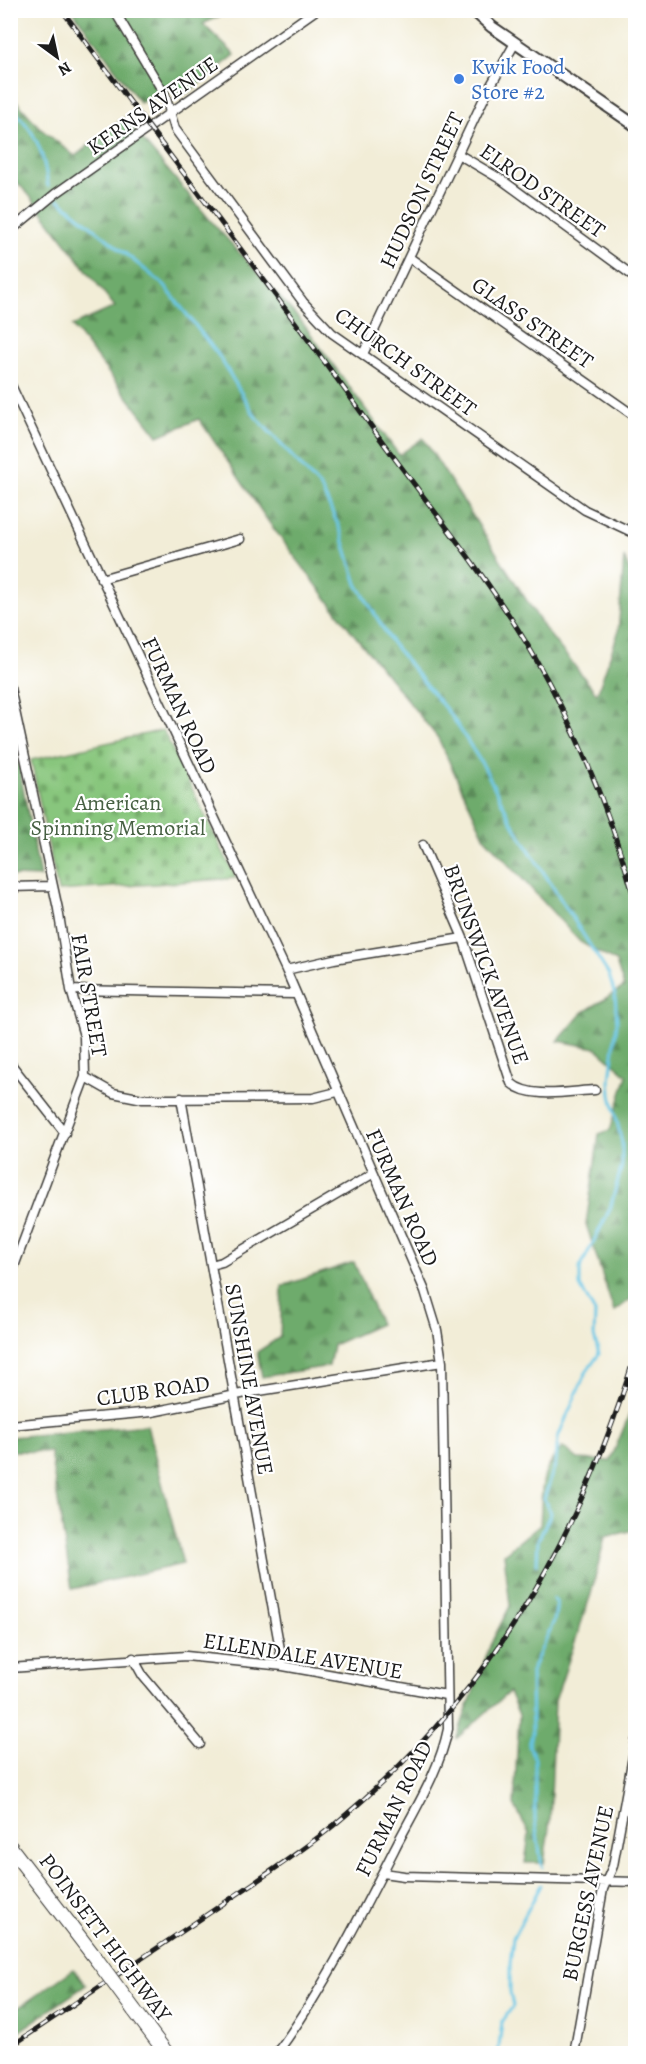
<svg xmlns="http://www.w3.org/2000/svg" width="646" height="2064" font-family="Alegreya,serif">
  <style>
    .forest { fill: url(#forest-firs); stroke: #456444; stroke-width: 1.5 }
    .cemetery { fill: url(#cemetery-stones); stroke: #52714c; stroke-width: 1.5 }
    .lines { fill: none; stroke-linecap: round; stroke-linejoin: round }
    .stream { stroke: #66c5e4; stroke-width: 3 }
    .minor-casing { stroke: #3c3b38; stroke-width: 11 }
    .tertiary-casing { stroke: #3c3b38; stroke-width: 14 }
    .trunk-casing { stroke: #3c3b38; stroke-width: 16 }
    .minor { stroke: #fff; stroke-width: 8 }
    .tertiary { stroke: #fff; stroke-width: 10 }
    .trunk { stroke: #fff; stroke-width: 14 }
    .rail-casing { stroke: #1c1c1c; stroke-width: 5 }
    .rail { stroke: #fff; stroke-width: 3; stroke-dasharray: 9; stroke-linecap: butt }
    .trunk-bridge-casing { stroke: #3c3b38; stroke-width: 16; stroke-linecap: butt }
    .trunk-bridge { stroke: #fff; stroke-width: 14 }
    .shop-dot { fill: #3f7fe0; stroke: #fff; stroke-width: 2 }
    .labels { text-anchor: middle; stroke-width: 4.5; stroke-linejoin: round; paint-order: stroke }
    .shop-label { font-size: 22px; fill: #366cbe; stroke: #fff; text-anchor: start }
    .street-label { font-size: 22px; fill: #1c1c1c; stroke: #fff }
    .park-label { font-size: 22px; fill: #476043; stroke: #fff }
  </style>
  <defs>
    <pattern id="forest-firs" width="22" height="20" patternUnits="userSpaceOnUse" patternTransform="scale(1.5)"><rect width="22" height="20" fill="#6eab6c"/><path d="M5 1l3.5 6h-7zM16 11l3.5 6h-7z" fill="#5a8a58"/></pattern>
    <pattern id="cemetery-stones" width="16" height="16" patternUnits="userSpaceOnUse" patternTransform="scale(1.5)"><rect width="16" height="16" fill="#88c67d"/><path d="M2 7V4a2 2 0 0 1 4 0v3zM10 15v-3a2 2 0 0 1 4 0v3z" fill="#75aa6b"/></pattern>
  </defs>
  <rect width="100%" height="100%" fill="#fff"/>
  <filter id="ink" filterUnits="userSpaceOnUse"><feTurbulence type="fractalNoise" baseFrequency=".0167" numOctaves="2"/><feDisplacementMap in="SourceGraphic" scale="12" xChannelSelector="R" yChannelSelector="G"/><feConvolveMatrix kernelMatrix="1 2 1 2 8 2 1 2 1" color-interpolation-filters="sRGB"/></filter>
  <filter id="wash" filterUnits="userSpaceOnUse"><feTurbulence type="fractalNoise" baseFrequency=".008" numOctaves="4" result="noise"/><feDisplacementMap in="SourceGraphic" scale="24" xChannelSelector="R" yChannelSelector="G"/><feGaussianBlur stdDeviation="1.35" result="paint"/><feColorMatrix in="noise" values="0 0 0 0 0 0 0 0 0 0 0 0 0 0 0 0 0 1.4 0 .05"/><feComposite in="paint" operator="in"/></filter>
  <g filter="url(#wash)">
    <rect width="100%" height="100%" fill="#f2edd7"/>
    <path class="forest" d="M73,11H230L203,24L235,55L187,93L167,90L140,103Z
      M10,94L41,129L75,156L124,118L211,221L302,322L399,455L423,438L545,629L597,694L618,633L624,557L636,587V1295L614,1312L586,1224L599,1134L610,1130L627,1075L596,1048L558,1041L582,1013L624,987L616,962L580,942L485,838L438,738L352,632L268,521L199,419L158,436L72,326L115,307L29,195L11,176Z
      M18,761L40,877L11,876V762Z
      M354,1262L380,1324L333,1345L329,1366L262,1377L257,1352L280,1337L282,1286Z
      M635,1401V1530L605,1537L591,1594L555,1701L550,1821L544,1863H525L529,1834L514,1804L519,1715L509,1692L456,1739L491,1643L510,1606L504,1554L540,1524C543,1491 537,1472 563,1447L578,1459L610,1461Z
      M147,1425L183,1564L72,1589L50,1452L11,1451V1437Z
      M74,1969L86,1985L11,2037V2013Z"/>
    <path class="cemetery" d="M163,730L236,878L58,891L31,760Z"/>
    <g class="lines">
      <path class="stream" d="M10,107C36,130 44,153 48,186
        M58,199L164,285L219,356L255,416L321,488L340,529L357,584L392,643L453,718L484,767L514,826L609,975L615,995L617,1022L610,1080L611,1095L622,1143V1165L610,1209L580,1268V1286L595,1313L594,1336L599,1354L585,1374L558,1437L556,1462L544,1499L551,1513L538,1540L537,1564
        M542,1867L535,1821V1759L529,1746L532,1733L531,1672L554,1621L557,1603L553,1599
        M498,2054L502,2022L513,2006L510,1992V1964L513,1938L541,1885"/>
    </g>
  </g>
  <g filter="url(#ink)">
    <g class="lines">
      <defs>
        <path id="minor" d="M114,10L165,95L175,129L303,302L332,333L585,510L636,534
          M458,154L502,180L636,278
          M10,231L55,194L316,10
          M410,258L636,417
          M363,354L486,94L515,43
          M10,383L286,970L425,1291L437,1330L442,1362L448,1729C440,1769 417,1806 398,1842C363,1911 322,1993 276,2054
          M101,579L240,539
          M10,688L58,909L71,990L84,1036L85,1077L10,1277
          M423,845L463,938L511,1083C530,1100 571,1091 595,1090
          M10,887L53,886
          M286,970L334,959L463,938
          M71,990L296,994
          M10,1063L65,1133
          M85,1077L113,1093L143,1099L313,1098L337,1092
          M181,1098L283,1666
          M211,1265L222,1262L374,1173
          M10,1425L152,1412L246,1393L442,1362
          M133,1658L143,1676L200,1744
          M10,1668L186,1656L283,1666L446,1695
          M383,1873L404,1876L636,1882
          M574,2054L603,1889L613,1866L636,1740"/>
        <path id="tertiary" d="M473,10L492,27L636,126"/>
        <path id="trunk" d="M10,1847L97,1960
          M134,2010L167,2054"/>
      </defs>
      <use href="#minor" class="minor-casing"/>
      <use href="#tertiary" class="tertiary-casing"/>
      <use href="#trunk" class="trunk-casing"/>
      <use href="#minor" class="minor"/>
      <use href="#tertiary" class="tertiary"/>
      <use href="#trunk" class="trunk"/>
      <defs>
        <path id="rail" d="M62,10C166,152 274,290 376,433C429,506 489,578 534,656C579,734 612,817 636,904
          M10,2047C73,2004 136,1962 199,1920C244,1889 291,1860 334,1825C489,1697 578,1543 636,1352"/>
      </defs>
      <use href="#rail" class="rail-casing"/>
      <use href="#rail" class="rail"/>
      <defs>
        <path id="trunk-bridge" d="M97,1960L134,2010"/>
      </defs>
      <use href="#trunk-bridge" class="trunk-bridge-casing"/>
      <use href="#trunk-bridge" class="trunk-bridge"/>
    </g>
  </g>
  <circle class="shop-dot" cx="459" cy="79" r="6"/>
  <g class="labels">
    <g class="shop-label">
      <text x="471" y="74">Kwik Food<tspan x="471" dy="25">Store #2</tspan></text>
    </g>
    <g class="street-label">
      <text transform="translate(152 105) rotate(-35)" y="8">KERNS AVENUE</text>
      <text transform="translate(421 190) rotate(-65)" y="8">HUDSON STREET</text>
      <text transform="translate(543 190) rotate(35)" y="8">ELROD STREET</text>
      <text transform="translate(533 322) rotate(35)" y="8">GLASS STREET</text>
      <text transform="translate(406 361) rotate(36)" y="8">CHURCH STREET</text>
      <text transform="translate(180 705) rotate(65)" y="8">FURMAN ROAD</text>
      <text transform="translate(487 964) rotate(70)" y="8">BRUNSWICK AVENUE</text>
      <text transform="translate(90 995) rotate(80)" y="8">FAIR STREET</text>
      <text transform="translate(403 1197) rotate(66)" y="8">FURMAN ROAD</text>
      <text transform="translate(250 1379) rotate(80)" y="8">SUNSHINE AVENUE</text>
      <text transform="translate(153 1390) rotate(-8)" y="8">CLUB ROAD</text>
      <text transform="translate(303 1655) rotate(9)" y="8">ELLENDALE AVENUE</text>
      <text transform="translate(393 1808) rotate(-64)" y="8">FURMAN ROAD</text>
      <text transform="translate(587 1893) rotate(-78)" y="8">BURGESS AVENUE</text>
      <text transform="translate(106 1937) rotate(53)" y="8">POINSETT HIGHWAY</text>
    </g>
    <g class="park-label">
      <text x="118" y="810">American<tspan x="118" dy="25">Spinning Memorial</tspan></text>
    </g>
  </g>
  <rect width="646" height="2064" fill="none" stroke="#fff" stroke-width="36"/>
  <g transform="translate(57 57) rotate(147)" stroke="#ffffff" stroke-width="4.5" paint-order="stroke">
  <path d="M0-4.5L10 22L0 15L-10 22Z" fill="#1c1c1c"/>
  <text y="-9" font-size="16" font-weight="bold" text-anchor="middle" fill="#1c1c1c">N</text>
  </g>
</svg>
